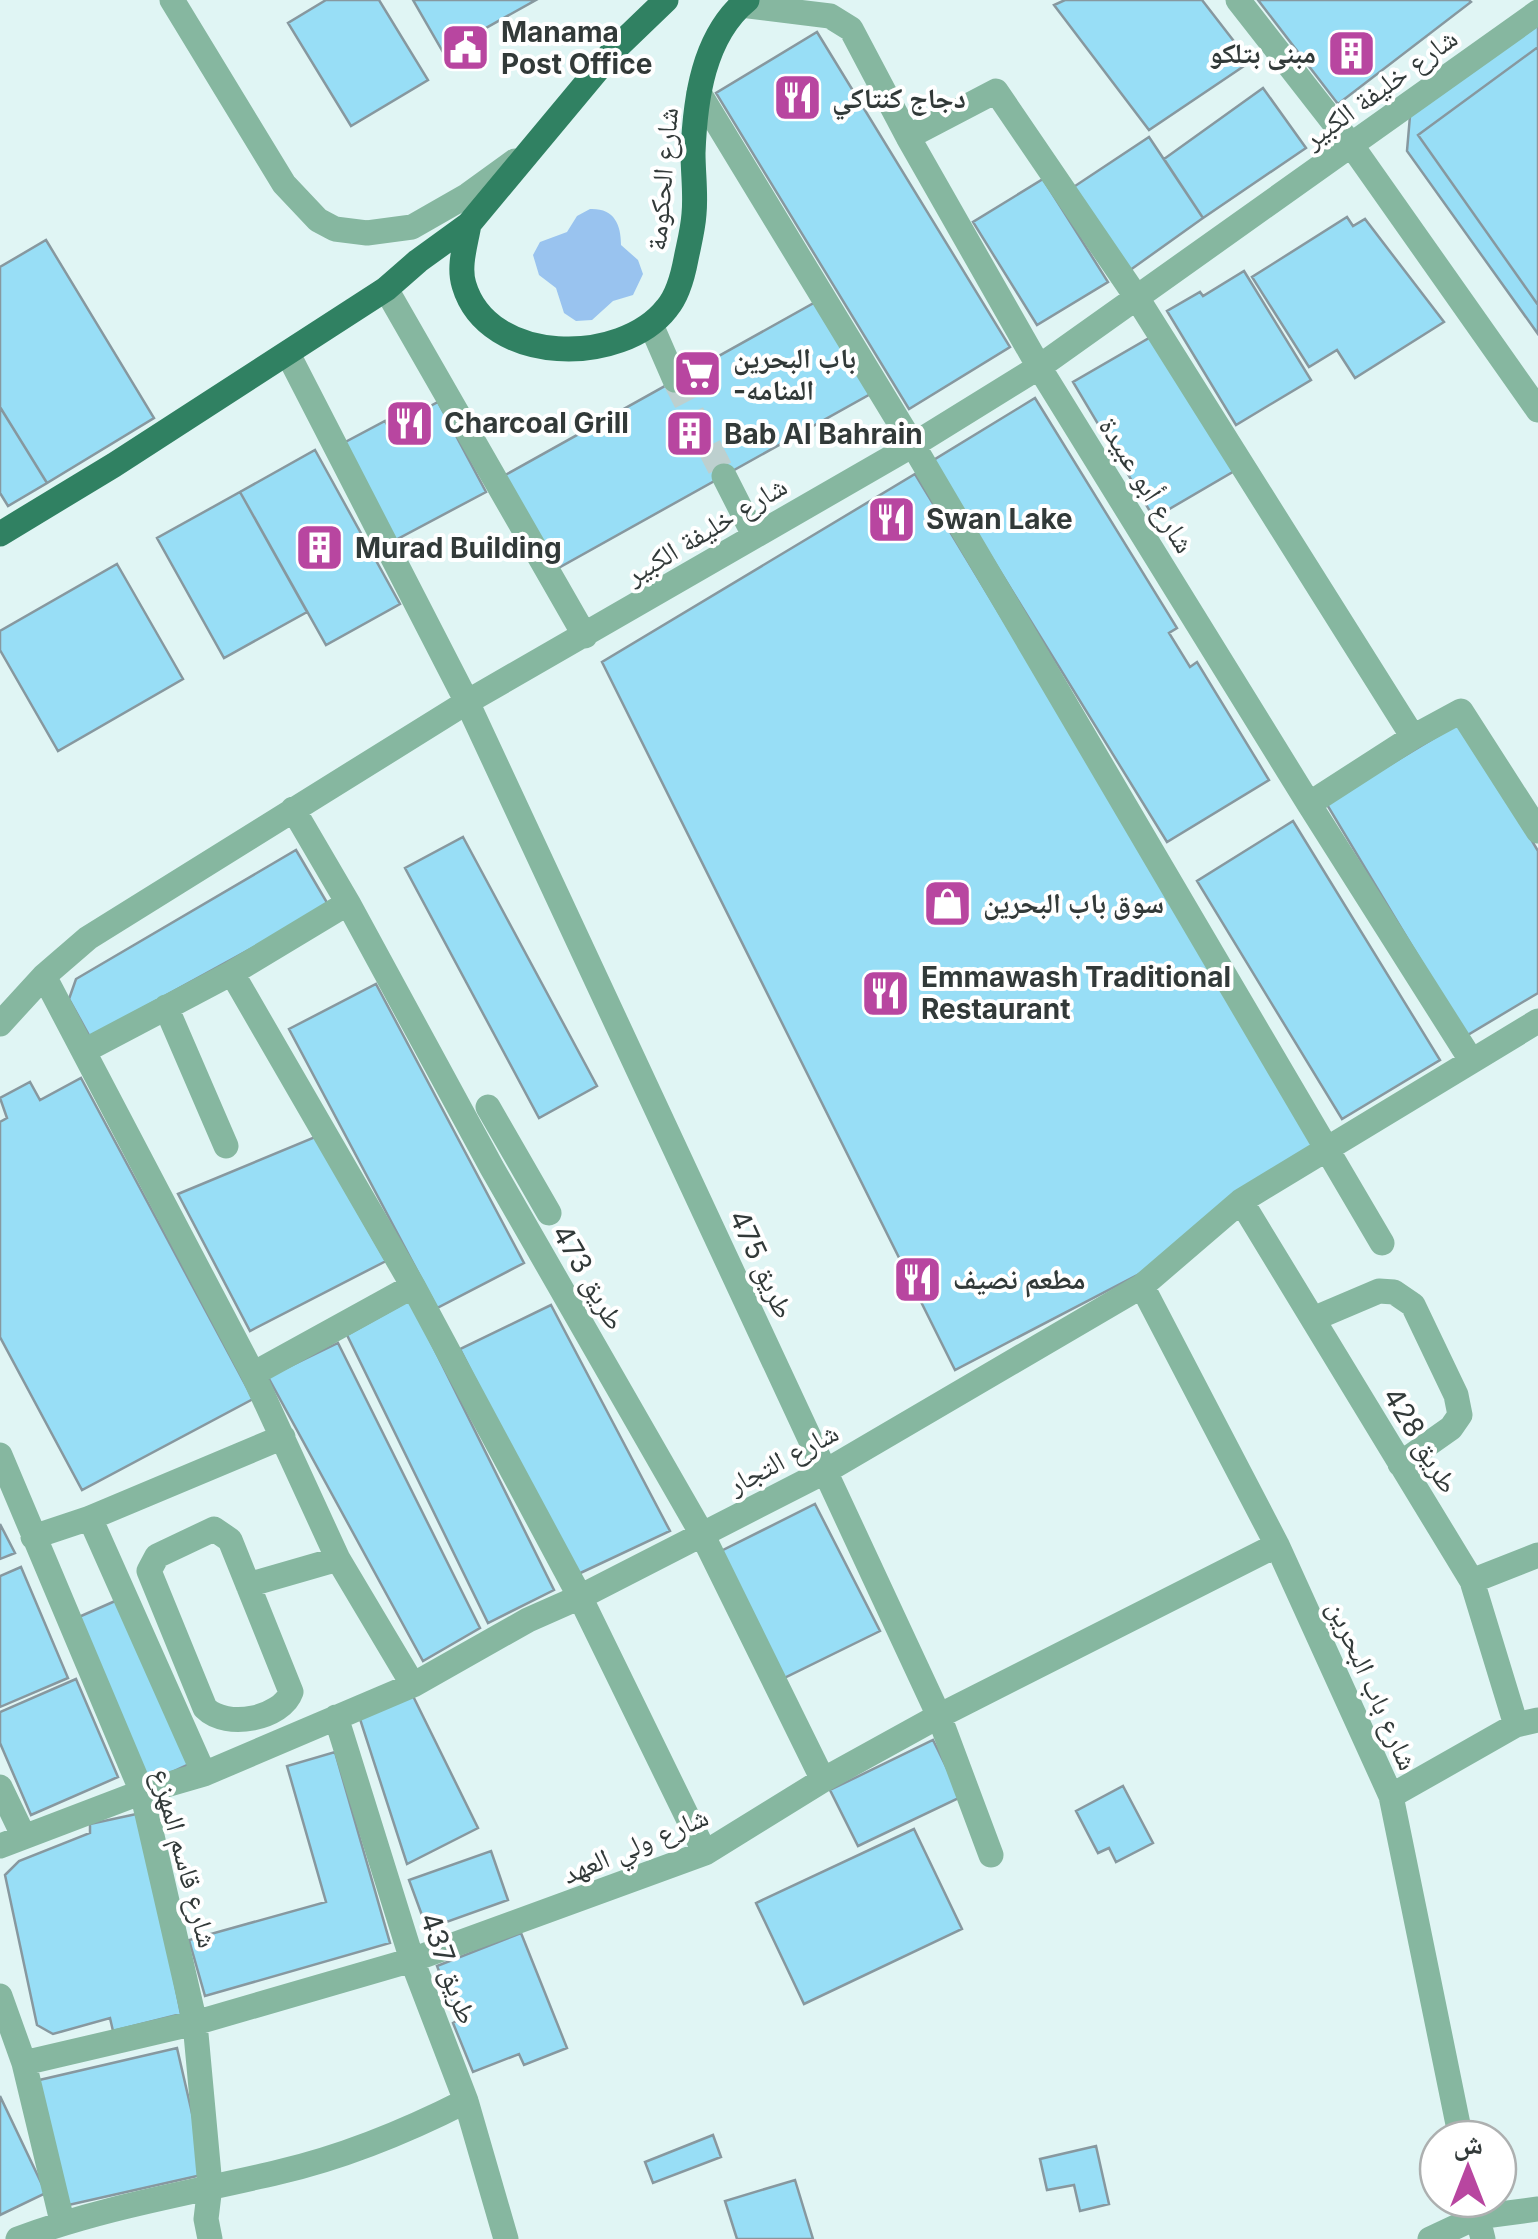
<svg xmlns="http://www.w3.org/2000/svg" width="1538" height="2239" font-family="Inter,'Noto Naskh Arabic',sans-serif">
  <style>
    .water { fill: #99c3ef }
    .building { fill: #98def6; stroke: #87989f; stroke-width: 2.5 }
    .lines { fill: none; stroke-linecap: round; stroke-linejoin: round }
    .minor-tunnel { stroke: #bdd0cf; stroke-width: 25; stroke-dasharray: 25 12; stroke-linecap: butt }
    .minor { stroke: #86b7a0; stroke-width: 25 }
    .major { stroke: #308162; stroke-width: 25 }
    .labels { text-anchor: middle; stroke-width: 8; stroke-linejoin: round; paint-order: stroke }
    .poi-label { font-size: 28px; font-weight: bold; fill: #323a39; stroke: #fff; text-anchor: start }
    .street-label { font-size: 28px; fill: #323a39; stroke: #fff }
  </style>
  <rect width="100%" height="100%" fill="#e0f5f4"/>
  <path class="water" d="M590,209C614,208 621,224 621,245L638,260L643,274L633,295L613,301L592,320L576,321L564,313L556,288L539,275L533,255L540,242L567,232L577,216Z"/>
  <path class="building" d="M326,0H379L428,80L351,126L288,23Z
    M413,0H536L443,52Z
    M1065,0H1202L1250,62L1149,130L1054,5Z
    M1258,0H1469L1471,2L1338,104Z
    M1538,25V334L1407,151L1410,116Z
    M817,32L1010,347L909,409L716,93Z
    M1538,47V305L1418,135Z
    M1263,88L1306,148L1203,218L1164,159Z
    M1149,137L1203,218L1126,273L1072,188Z
    M1043,179L1108,282L1037,325L973,222Z
    M1347,217L1353,226L1365,219L1444,322L1355,378L1337,350L1309,367L1252,277Z
    M46,240L154,418L47,483L0,407V267Z
    M1244,271L1311,380L1236,425L1167,311L1200,292L1203,296Z
    M821,299L874,392L553,571L500,478Z
    M1156,334L1236,470L1154,518L1073,382Z
    M1035,398L1177,628L1169,633L1190,667L1197,662L1269,780L1167,842L932,461Z
    M438,402L486,492L388,544L336,447L385,421L389,428Z
    M0,407L47,483L8,506L0,493Z
    M315,450L400,604L326,645L240,492Z
    M915,474L1321,1144L1147,1270L955,1370L602,662Z
    M240,492L307,612L224,658L157,538Z
    M117,564L183,679L58,751L0,650V631Z
    M1461,722L1538,851V993L1466,1036L1326,803Z
    M1293,821L1440,1060L1342,1119L1197,881Z
    M463,837L597,1086L539,1118L405,868Z
    M296,850L329,906L90,1037L69,999L76,979Z
    M376,984L524,1263L437,1308L289,1029Z
    M81,1078L253,1399L82,1490L0,1337V1122L7,1118L0,1098L30,1082L40,1100Z
    M315,1137L386,1261L250,1331L178,1194Z
    M410,1300L554,1590L488,1623L347,1335Z
    M551,1305L670,1531L574,1576L460,1349Z
    M338,1343L480,1628L423,1661L268,1377Z
    M815,1504L880,1631L780,1680L717,1553Z
    M0,1524L15,1553L0,1559Z
    M21,1567L68,1678L0,1707V1576Z
    M122,1598L196,1761L146,1784L72,1620Z
    M76,1679L118,1777L31,1815L0,1743V1712Z
    M411,1692L478,1828L407,1864L359,1716Z
    M933,1740L961,1797L858,1846L830,1790Z
    M335,1752L390,1943L205,1996L189,1940L326,1902L287,1766Z
    M1123,1786L1153,1843L1116,1862L1109,1848L1098,1853L1076,1811Z
    M141,1813L181,2014L113,2031L110,2018L53,2034L37,2025L5,1875L19,1861L90,1833V1824Z
    M914,1829L962,1929L804,2004L756,1903Z
    M491,1851L508,1900L427,1929L409,1880Z
    M521,1933L567,2048L524,2065L519,2054L473,2072L453,2023L458,2020L437,1966Z
    M177,2048L206,2174L64,2206L35,2081Z
    M0,2096L46,2193L0,2215Z
    M713,2135L721,2157L653,2183L645,2162Z
    M1096,2146L1109,2204L1080,2211L1074,2185L1047,2190L1040,2159Z
    M795,2180L813,2239H737L725,2201Z"/>
  <g class="lines">
    <path class="minor-tunnel" d="M675,380L724,476"/>
    <path class="minor" d="M172,0L284,184L318,220L335,229L367,233L412,227L468,195L515,161
      M1238,0L1352,146L1538,410
      M741,5L830,16L851,29L908,137L1039,367L1309,804L1471,1060
      M699,93L913,445L1382,1243
      M908,137L996,91L1137,298L1413,737
      M386,289L585,636
      M652,327L675,380
      M288,354L467,702L939,1716L991,1855
      M724,476L754,535
      M1309,804L1413,737L1461,711L1538,831
      M293,809L348,903L492,1168L702,1534L823,1780
      M232,973L413,1286L580,1597L705,1853
      M44,976L253,1374L338,1559L413,1685
      M166,1007L226,1146
      M0,1024L44,976L88,938L467,702L913,445L1039,367L1538,12
      M84,1051L232,973L348,903
      M488,1107L549,1213
      M1241,1201L1472,1581L1516,1725
      M1142,1286L1277,1545L1391,1796L1461,2139
      M1313,1319L1379,1291L1394,1292L1413,1305L1456,1395L1460,1415L1451,1428L1400,1464
      M253,1374L413,1286
      M0,1455L142,1792L195,2023L210,2186L206,2219L210,2239
      M90,1518L204,1774
      M214,1529L230,1540L291,1692C282,1718 227,1730 205,1708L149,1571L157,1556Z
      M33,1537L90,1518L283,1437
      M1472,1581L1538,1555
      M248,1585L338,1559
      M336,1717L412,1960L466,2101L506,2239
      M0,1787L24,1837
      M1391,1796L1516,1725L1538,1720
      M0,1846L142,1792L204,1774L413,1685L528,1620L580,1597L826,1471L1142,1286L1241,1201L1538,1021
      M0,1996L24,2063L62,2221
      M24,2063L195,2023L412,1960L705,1853L823,1780L939,1716L1277,1545
      M1473,2199L1483,2239
      M18,2239C102,2207 191,2193 279,2172C344,2157 407,2131 466,2101
      M1430,2239L1477,2217L1538,2209"/>
    <path class="major" d="M469,224C466,243 458,266 464,285C488,366 622,366 667,308C678,295 683,275 686,259C689,244 693,229 694,214C696,194 693,173 693,153C695,100 703,36 747,0
      M0,534L114,465L386,289L418,261L469,224L614,50L666,0"/>
  </g>
  <defs>
    <symbol id="civic-square" viewBox="-11 -11 22 22"><rect x="-9" y="-9" width="18" height="18" rx="4" fill="#b846a0" stroke="#fff"/><path d="M-.6-6.5H3V-4.5H.6V-3L4-1V1h2V6H-6V1h2V-1L-.6-3ZM-1.2 2.5V6h2.4V2.5Z" fill="#fff"/></symbol>
    <symbol id="building-square" viewBox="-11 -11 22 22"><rect x="-9" y="-9" width="18" height="18" rx="4" fill="#b846a0" stroke="#fff"/><path d="M-4-6H4V6H1V3H-1V6H-4ZM-2.5-4.3h1.7v1.8h-1.7ZM.8-4.3h1.7v1.8H.8ZM-2.5-1h1.7V.8h-1.7ZM.8-1h1.7V.8H.8Z" fill="#fff"/></symbol>
    <symbol id="restaurant-square" viewBox="-11 -11 22 22"><rect x="-9" y="-9" width="18" height="18" rx="4" fill="#b846a0" stroke="#fff"/><path d="M-5-6h1v4h1v-4h1v4h1v-4h1v5L-1.5 .5V6h-2V.5L-5-1ZM5-6V6H3V1.5H1.5Q1.5-4 5-6Z" fill="#fff"/></symbol>
    <symbol id="supermarket-square" viewBox="-11 -11 22 22"><rect x="-9" y="-9" width="18" height="18" rx="4" fill="#b846a0" stroke="#fff"/><path d="M-6-5.5h2.5l.6 2H6L4.5 2H-2.5L-4.4-4H-6ZM-1.5 3.2a1.3 1.3 0 1 0 .1 0ZM3 3.2a1.3 1.3 0 1 0 .1 0Z" fill="#fff"/></symbol>
    <symbol id="shop-square" viewBox="-11 -11 22 22"><rect x="-9" y="-9" width="18" height="18" rx="4" fill="#b846a0" stroke="#fff"/><path d="M-5-2.5h2.3a2.7 3.5 0 0 1 5.4 0H5L5.5 6h-11ZM-1.5-2.5h3a1.5 2.3 0 0 0-3 0Z" fill="#fff"/></symbol>
  </defs>
  <g fill-rule="evenodd">
    <use href="#civic-square" x="438" y="20" width="55" height="55"/>
    <use href="#building-square" x="1324" y="26" width="55" height="55"/>
    <use href="#restaurant-square" x="770" y="70" width="55" height="55"/>
    <use href="#supermarket-square" x="670" y="346" width="55" height="55"/>
    <use href="#restaurant-square" x="382" y="396" width="55" height="55"/>
    <use href="#building-square" x="662" y="406" width="55" height="55"/>
    <use href="#restaurant-square" x="864" y="492" width="55" height="55"/>
    <use href="#building-square" x="292" y="520" width="55" height="55"/>
    <use href="#shop-square" x="920" y="876" width="55" height="55"/>
    <use href="#restaurant-square" x="858" y="966" width="55" height="55"/>
    <use href="#restaurant-square" x="890" y="1252" width="55" height="55"/>
  </g>
  <g class="labels">
    <g class="poi-label">
      <text x="501" y="42">Manama<tspan x="501" dy="32">Post Office</tspan></text>
      <text x="1316" y="63" text-anchor="end">مبنى بتلكو</text>
      <text x="832" y="108">دجاج كنتاكي</text>
      <text x="733" y="368">باب البحرين<tspan x="733" dy="32">-المنامه</tspan></text>
      <text x="444" y="433">Charcoal Grill</text>
      <text x="724" y="444">Bab Al Bahrain</text>
      <text x="926" y="529">Swan Lake</text>
      <text x="355" y="558">Murad Building</text>
      <text x="983" y="913">سوق باب البحرين</text>
      <text x="921" y="987">Emmawash Traditional<tspan x="921" dy="32">Restaurant</tspan></text>
      <text x="953" y="1289">مطعم نصيف</text>
    </g>
    <g class="street-label">
      <text transform="translate(1380 88) rotate(-36)" y="10">شارع خليفة الكبير</text>
      <text transform="translate(662 179) rotate(-85)" y="10">شارع الحكومة</text>
      <text transform="translate(1147 485) rotate(58)" y="10">شارع أبو عبيدة</text>
      <text transform="translate(706 530) rotate(-31)" y="10">شارع خليفة الكبير</text>
      <text transform="translate(762 1264) rotate(65)" y="10">طريق 475</text>
      <text transform="translate(589 1277) rotate(60)" y="10">طريق 473</text>
      <text transform="translate(1421 1440) rotate(59)" y="10">طريق 428</text>
      <text transform="translate(783 1458) rotate(-28)" y="10">شارع التجار</text>
      <text transform="translate(1373 1685) rotate(66)" y="10">شارع باب البحرين</text>
      <text transform="translate(635 1845) rotate(-23)" y="10">شارع ولي العهد</text>
      <text transform="translate(185 1858) rotate(75)" y="10">شارع قاسم المهزع</text>
      <text transform="translate(449 1968) rotate(70)" y="10">طريق 437</text>
    </g>
  </g>
  <g transform="translate(1468 2169)"><circle r="48" fill="#ffffff" stroke="#adb0b0" stroke-width="2.5"/>
  <path d="M0-8L18 38L0 25L-18 38Z" fill="#b846a0"/>
  <text y="-15" font-size="28" font-weight="bold" text-anchor="middle" fill="#323a39">ش</text>
  </g>
</svg>
